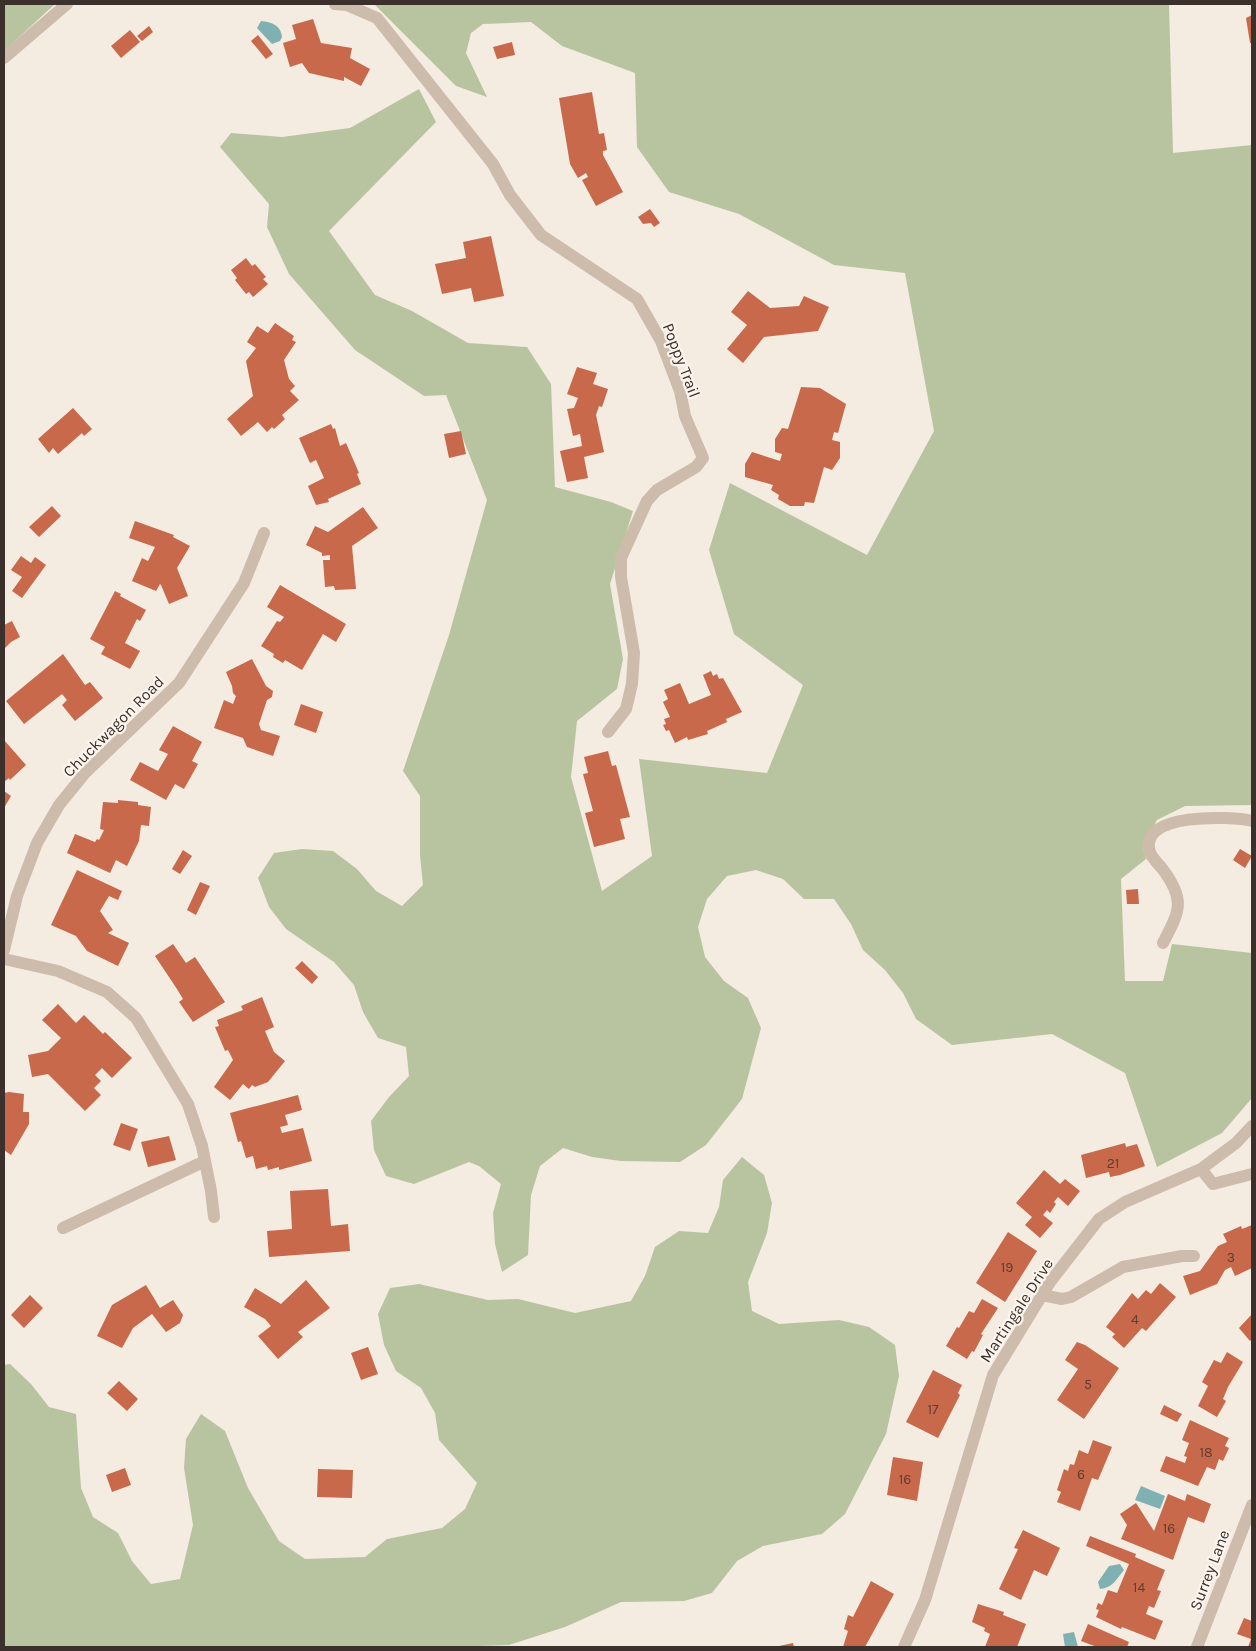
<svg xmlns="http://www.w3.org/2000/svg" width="1256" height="1651" font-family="Karla,sans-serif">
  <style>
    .green { fill: #b8c4a0 }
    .water { fill: #7fb0b2 }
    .building { fill: #c8694b }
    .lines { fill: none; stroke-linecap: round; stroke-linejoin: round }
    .minor { stroke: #cdbbac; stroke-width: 12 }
    .labels { text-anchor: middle; stroke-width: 4.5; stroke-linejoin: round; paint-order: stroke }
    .number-label { font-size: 14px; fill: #5e3e33 }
    .street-label { font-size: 16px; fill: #3b302b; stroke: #fbf5ee }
  </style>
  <rect width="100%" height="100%" fill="#f4ebe1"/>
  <path class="green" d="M4,4H55L4,51Z
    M374,4H1169L1173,153L1252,145V805L1185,806L1157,820L1143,848L1146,859L1121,879L1125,981H1163L1172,944L1252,953V1098L1222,1133L1157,1167L1125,1073L1052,1034L952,1045L916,1019L903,993L885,970L863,950L851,924L834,899H804L783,879L756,870L727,876L707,899L698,927L705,957L724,981L748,998L761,1028L742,1099L706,1145L680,1162L621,1161L592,1157L563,1148L540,1166L531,1195L528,1255L502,1272L495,1244L493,1213L501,1184L479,1166L469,1162L414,1184L386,1176L374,1150L371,1121L389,1097L409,1076L406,1047L378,1038L363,1012L354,985L334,962L286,929L269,907L258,878L274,853L302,849L333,851L357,869L376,891L402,906L423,885L420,855V796L403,771L449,635L487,500L446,395L424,396L355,350L289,274L267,227L269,204L220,147L231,133L282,137L350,128L419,89L436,122L329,231L375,295L412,311L468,343L527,347L551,384L555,487L611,502L633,511L610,584L623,659L617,689L577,721L571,777L602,891L652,856L639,759L767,773L803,685L734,634L709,550L730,483L867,555L934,431L905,273L834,265L739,214L669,192L637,147L635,73L562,46L531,22L483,24L471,33L466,53L487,97L456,86Z
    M742,1157L764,1175L772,1203L767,1233L748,1282L752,1311L779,1324L839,1320L869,1327L895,1345L899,1376L886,1434L845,1514L822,1534L763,1546L737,1561L712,1593L684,1601L621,1602L565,1627L509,1645L449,1647H4V1365L10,1364L31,1384L49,1407L76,1414L81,1488L93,1517L118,1533L132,1561L151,1584L180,1579L193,1525L184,1468L186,1439L201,1414L225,1431L248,1488L279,1541L305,1559L365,1557L387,1539L442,1528L465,1509L477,1483L439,1440L435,1413L421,1388L396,1371L384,1345L378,1314L390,1288L419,1284L488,1300L518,1299L575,1313L631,1301L645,1276L655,1247L679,1231L708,1233L719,1207L723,1180Z"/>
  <path class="water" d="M261,21C271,22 281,25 282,37L280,41L272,44L257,28Z
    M1141,1486L1165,1496L1160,1509L1135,1500Z
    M1120,1564L1124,1570C1117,1578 1113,1588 1100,1589L1098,1582L1109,1566Z
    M1074,1632L1078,1647H1065L1063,1634Z"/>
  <path class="building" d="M1252,15V43H1250L1246,18Z
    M313,19L321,43L352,48L350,58L370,69L361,86L344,77V81L309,73L302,63L290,67L283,43L296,39L292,25Z
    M149,26L153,32L142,41L137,36Z
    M130,30L140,42L121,58L111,46Z
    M258,35L273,54L266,59L251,41Z
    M512,42L515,55L497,59L493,47Z
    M592,92L599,134L604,133L607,150L603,151V155L623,192L596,206L582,180L588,177L586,173L578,178L570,164L559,98Z
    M650,209L660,223L654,227L651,223L643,224L638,217Z
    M491,236L504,296L474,302L471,288L442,294L435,264L466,258L463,242Z
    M246,258L252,266L255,264L266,277L263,279L268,284L253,297L249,292L246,294L235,280L237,278L231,270Z
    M748,291L770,308L799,306L804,296L829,307L818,331L764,337L743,363L727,349L747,325L731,312Z
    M275,323L294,336L292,340L296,342L284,360L289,379L295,386L290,391L299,400L282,415L285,419L274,429L272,427L267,432L258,422L241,436L227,419L253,396L246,361L256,348L247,342L257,326L268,333Z
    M577,367L597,373L593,384L608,389L602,407L599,406L596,415L604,452L584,457L588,478L567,482L560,451L582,446L580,434L573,436L567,409L574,408L578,398L567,394Z
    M801,387L820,388L846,404L838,433L834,432L832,440L840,442V458L832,470L824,467L814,503L805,502L804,506H790L778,499L779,495L771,490L773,485L745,477V464L752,452L780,461L782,454L775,452V439L782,428L788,429Z
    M73,408L92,429L84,436L82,433L58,454L53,448L49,453L38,439Z
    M331,424L333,429L335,428L340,446L346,443L359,473L357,474L361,484L328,499L329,502L316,505L308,486L324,478L316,460L310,463L299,438Z
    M461,431L466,454L449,458L444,434Z
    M52,506L61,516L39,537L29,527Z
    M363,507L378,528L352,546L356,589L335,590L334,586L325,587L323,560H330V555L322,556V553L306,545L315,526L328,532Z
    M135,521L174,535L173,537L190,546L177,568L188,596L169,604L161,585L160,584L156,591L132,581L142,558L148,561L155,547L129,538Z
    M21,556L31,563L35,557L46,565L22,598L12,591L22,577L11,570Z
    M280,585L346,624L336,642L323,634L302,670L285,660L283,663L273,657L274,654L261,646L277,621L280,622L284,617L267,607Z
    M115,591L121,594L120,596L146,610L140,621L137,619L125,643L140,651L130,669L101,654L105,647L90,639Z
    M12,621L20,637L11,642L4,649V625Z
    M63,654L85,685L90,682L103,698L75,721L62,705L67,700L62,694L24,724L6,701Z
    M252,659L266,686L273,691L272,697L267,700L259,724L261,730L280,736L273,756L247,747L243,738L214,728L224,700L233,704L236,696L233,693L232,686L226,672Z
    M711,671L713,676L717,674L719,679L723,678L742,712L726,719L727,722L707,731L708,734L688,740L687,737L675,743L669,730L666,731L663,725L666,724L664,719L670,717L663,702L668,699L664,690L680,683L689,704L711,695L703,675Z
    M301,704L323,712L316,733L294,725Z
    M173,726L202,742L192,761L198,764L184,789L175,784L166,800L130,780L140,762L158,771L168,754L159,750Z
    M4,740L26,765L10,780L9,778L4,782Z
    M608,751L612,766L616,765L630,817L620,819L625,839L594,847L585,813L593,811L583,774L588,773L584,757Z
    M4,791L11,796L4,808Z
    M118,800L138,802V805L151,807L149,826L141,825L139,841L127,866L116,860L110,873L67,853L75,834L95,842L97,839L99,840L104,830L100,829L103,802L118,803Z
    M1240,849L1252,856L1245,868L1233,860Z
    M183,850L192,856L180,874L172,869Z
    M77,870L122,891L118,900L109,896L100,911L113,930L108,933L129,943L118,966L87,951L76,936L51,925Z
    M200,882L210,886L196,915L187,910Z
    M1138,889L1139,904H1127L1126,890Z
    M173,944L186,963L195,957L225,1002L193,1022L179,1002L183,999L177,989L155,956Z
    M302,961L318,977L312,984L295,968Z
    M262,997L274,1027L265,1031L274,1052L285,1061L268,1082L255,1087L252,1085L249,1089L243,1084L230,1100L214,1087L233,1060L228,1050L225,1051L215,1027L219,1026L217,1020L243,1010L241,1006Z
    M58,1004L76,1023L84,1015L103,1034L105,1032L132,1058L112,1078L102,1068L95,1075L101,1081L94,1088L101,1095L85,1111L48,1074L32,1077L28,1055L48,1051L61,1038L42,1020Z
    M9,1092L24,1094L23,1112H29V1124L11,1155L4,1150V1093Z
    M298,1095L302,1110L285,1115L288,1125L280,1127L282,1133L303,1128L312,1161L279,1170V1167L268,1170L267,1166L256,1169L253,1156L246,1158L241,1141L238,1142L230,1113Z
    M121,1123L138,1129L130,1151L113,1145Z
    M169,1136L176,1160L148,1167L141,1142Z
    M1125,1143L1126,1147L1137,1144L1145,1166L1120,1175L1110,1177L1109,1172L1086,1178L1081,1155Z
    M1044,1170L1060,1184L1065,1179L1080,1191L1068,1206L1058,1197L1054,1202L1056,1204L1050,1213L1047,1210L1043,1215L1053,1223L1040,1238L1025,1225L1032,1217L1016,1203Z
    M328,1189L331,1226L348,1224L350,1251L269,1257L267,1231L292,1229L290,1191Z
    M1252,1225V1268L1235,1276L1231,1267L1225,1270L1217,1284L1190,1295L1183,1276L1200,1271L1218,1246L1227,1242L1223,1234L1241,1226L1242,1229Z
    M1008,1232L1037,1251L1005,1302L976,1283Z
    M306,1280L330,1308L298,1332L303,1337L278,1359L258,1336L271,1326L265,1319L244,1307L255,1288L281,1304Z
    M1160,1283L1176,1297L1146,1331L1142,1328L1124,1348L1112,1337L1115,1334L1106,1327L1132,1293L1138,1299L1146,1290L1151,1294Z
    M146,1285L160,1308L173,1300L183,1315L180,1323L166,1332L152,1314L133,1328L122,1348L97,1336L112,1305Z
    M30,1295L43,1308L24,1328L11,1315Z
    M982,1299L998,1308L981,1334L983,1335L974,1352L972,1351L967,1359L946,1346L957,1327L959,1328L969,1311L974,1313Z
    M1252,1314V1339L1250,1341L1239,1328Z
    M1077,1342L1085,1345L1119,1368L1084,1419L1057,1400L1078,1369L1065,1360Z
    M368,1347L378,1374L361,1380L351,1353Z
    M1227,1352L1243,1362L1228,1387L1223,1399L1226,1401L1217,1417L1198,1406L1208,1386L1202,1382L1214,1360L1221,1363Z
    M933,1370L962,1385L958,1393L960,1395L938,1438L906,1422Z
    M119,1381L138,1399L127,1411L107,1393Z
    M1164,1405L1182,1414L1177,1422L1160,1414Z
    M1190,1420L1229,1438L1225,1446L1229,1448L1223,1461L1219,1459L1215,1470L1207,1467L1198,1486L1160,1471L1166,1456L1185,1463L1187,1457L1184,1456L1189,1443L1182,1440Z
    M1093,1440L1112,1447L1098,1480L1092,1478L1080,1511L1057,1502L1061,1492L1057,1490L1064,1469L1068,1471L1070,1464L1074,1465L1079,1450L1088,1454Z
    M893,1457L923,1462L917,1501L887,1495Z
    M125,1468L131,1485L112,1492L106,1475Z
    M318,1469L353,1470L352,1498L317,1497Z
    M1168,1494L1185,1501L1187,1494L1211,1504L1204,1523L1188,1517L1173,1560L1121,1539L1127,1525L1120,1514L1136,1503L1154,1531Z
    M1023,1530L1060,1548L1047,1576L1034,1570L1021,1600L999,1589L1018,1549L1014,1548Z
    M1090,1536L1136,1554L1135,1557L1165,1570L1157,1590L1161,1591L1154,1608L1149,1606L1146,1614L1163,1621L1155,1640L1122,1627L1121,1629L1096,1617L1099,1610L1096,1609L1098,1603L1102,1605L1108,1590L1117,1593L1129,1564L1086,1546Z
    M871,1581L894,1594L865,1647H843L848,1631L844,1629L848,1615L853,1617Z
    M978,1604L1004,1612L1003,1615L1026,1624L1017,1647H985L990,1634L984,1631L985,1628L972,1622Z
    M1244,1618L1252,1621V1647H1248L1251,1639L1237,1634Z
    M1088,1624L1129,1642L1127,1647H1097L1081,1641Z
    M793,1643L794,1647H779V1646Z"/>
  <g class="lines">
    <path class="minor" d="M335,4L347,5L377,18L493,164L510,195L541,235L637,299L661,341L680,391L685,416L703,458L696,467L657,490L647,501L621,558V577L634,653L632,684L626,709L608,732
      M4,58L67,4
      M1163,943C1179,912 1186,901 1164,871C1160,865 1152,859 1150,852C1137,812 1232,816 1252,821
      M4,950L17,896L37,843L59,805L85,773L179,683L244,583L264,533
      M4,959L58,971L107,992L136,1018L188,1104L202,1146L211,1191L214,1217
      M1201,1169L1213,1184L1252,1174
      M63,1228L205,1161
      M1042,1295L1062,1299L1071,1297L1123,1267L1182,1256H1194
      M904,1647L925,1600L993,1375L1050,1282L1099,1219L1125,1202L1201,1169L1236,1143L1252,1126
      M1197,1647L1252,1505"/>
  </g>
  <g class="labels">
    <g class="number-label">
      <text x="1113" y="1168">21</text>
      <text x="1231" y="1262">3</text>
      <text x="1007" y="1272">19</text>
      <text x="1135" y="1324">4</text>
      <text x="1088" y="1389">5</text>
      <text x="933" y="1414">17</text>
      <text x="1206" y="1457">18</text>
      <text x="1081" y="1479">6</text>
      <text x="905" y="1484">16</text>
      <text x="1169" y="1533">16</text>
      <text x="1139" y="1592">14</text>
    </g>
    <g class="street-label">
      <text transform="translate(682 360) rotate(69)" y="6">Poppy Trail</text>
      <text transform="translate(113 726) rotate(-45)" y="6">Chuckwagon Road</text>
      <text transform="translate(1016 1310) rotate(-57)" y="6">Martingale Drive</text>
      <text transform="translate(1209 1570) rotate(-69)" y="6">Surrey Lane</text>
    </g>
  </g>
  <rect width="1256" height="1651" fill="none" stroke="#3b302b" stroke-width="10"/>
</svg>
